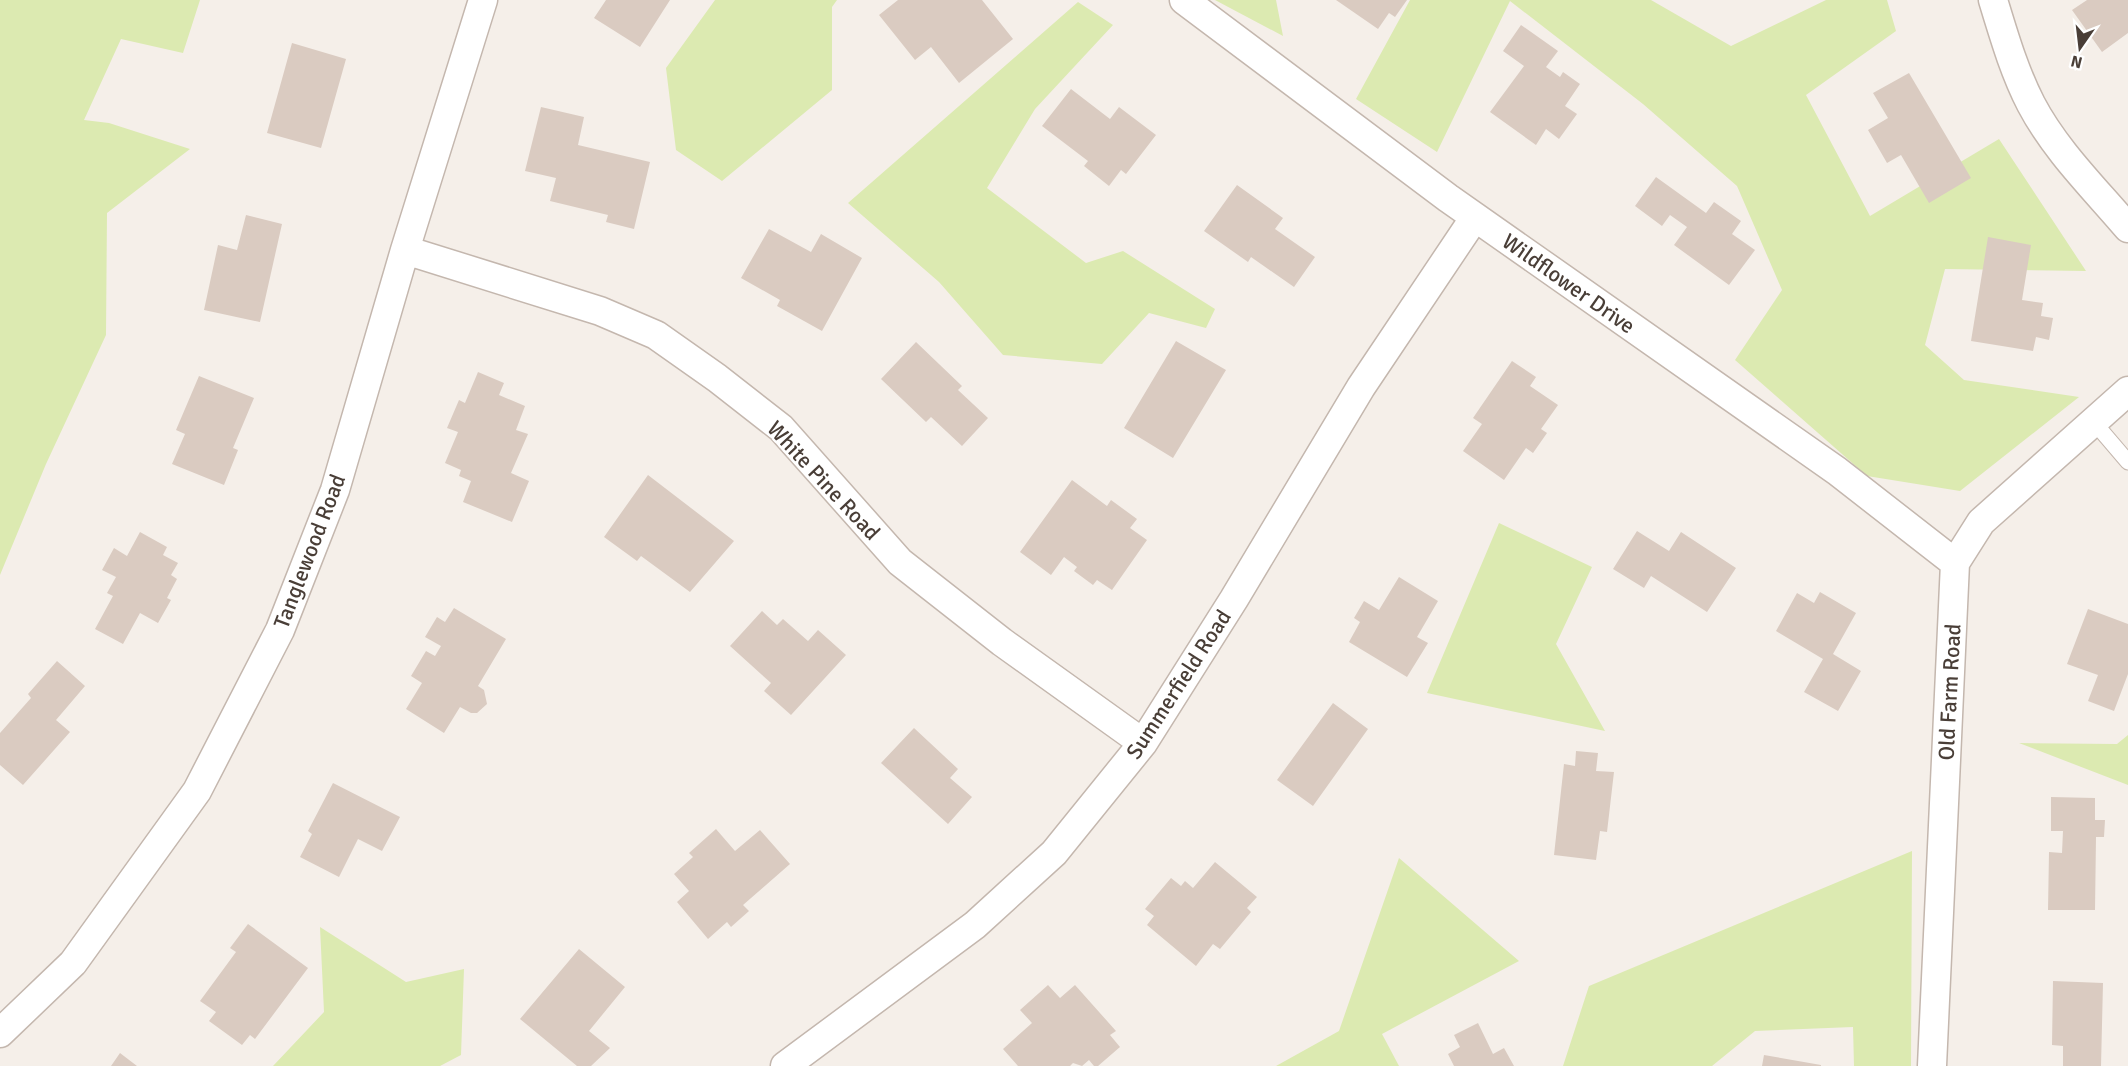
<svg xmlns="http://www.w3.org/2000/svg" width="2128" height="1066" font-family="Signika,sans-serif">
  <style>
    .green { fill: #dceab1 }
    .building { fill: #dacbc1 }
    .lines { fill: none; stroke-linecap: round; stroke-linejoin: round }
    .lane-casing { stroke: #c4b7ae; stroke-width: 17 }
    .street-casing { stroke: #c4b7ae; stroke-width: 31 }
    .lane { stroke: #fff; stroke-width: 15 }
    .street { stroke: #fff; stroke-width: 28 }
    .labels { text-anchor: middle; stroke-width: 4.5; stroke-linejoin: round; paint-order: stroke }
    .street-label { font-size: 22px; fill: #493e37; stroke: #fff }
  </style>
  <rect width="100%" height="100%" fill="#f5efe9"/>
  <path class="green" d="M0,0H200L183,53L121,39L84,120L109,123L190,149L107,213L106,335L46,464L0,575Z
    M715,0H837L832,7V90L722,181L676,150L666,68Z
    M1215,0H1276L1283,36Z
    M1410,0H1651L1731,46L1826,0H1887L1896,31L1806,95L1870,216L1999,139L2086,271L1945,269L1925,345L1964,380L2079,397L1960,491L1867,476L1735,360L1782,290L1737,186L1643,104L1510,1L1437,152L1356,99Z
    M1078,2L1113,25L1035,109L987,188L1086,263L1123,251L1215,309L1206,328L1149,313L1102,364L1003,355L939,282L848,203Z
    M1499,523L1592,567L1556,644L1605,731L1427,693Z
    M2128,735V785L2019,743L2117,744Z
    M1912,851L1911,1066H1854L1853,1027L1755,1031L1712,1066H1563L1589,986Z
    M1399,858L1519,961L1382,1034L1399,1066H1276L1339,1031Z
    M320,927L406,982L464,969L461,1055L440,1066H273L324,1012Z"/>
  <path class="building" d="M606,0H670L640,47L594,18Z
    M898,0H982L1013,39L959,83L931,47L915,60L879,15Z
    M1336,0H1407L1395,17L1389,13L1378,29Z
    M2087,0H2128V33L2102,52L2072,10Z
    M1521,25L1558,51L1546,67L1560,77L1563,72L1580,84L1565,106L1577,114L1559,139L1546,129L1536,145L1490,112L1524,66L1503,51Z
    M292,43L346,59L321,148L267,133Z
    M1909,73L1971,178L1929,203L1901,155L1887,163L1868,130L1888,118L1873,93Z
    M1071,89L1110,119L1119,107L1156,135L1126,174L1121,170L1109,186L1084,166L1088,161L1042,126Z
    M541,107L584,117L578,145L650,162L634,229L606,222L608,215L550,201L556,178L525,171Z
    M1656,177L1706,213L1714,202L1741,221L1732,234L1755,250L1729,285L1674,245L1687,227L1670,215L1662,226L1635,206Z
    M1237,185L1283,218L1275,229L1315,257L1294,287L1251,257L1248,262L1204,231Z
    M246,215L282,224L260,322L204,310L218,245L237,250Z
    M769,229L811,252L821,234L862,258L822,331L777,306L780,300L741,278Z
    M1988,237L2031,245L2022,300L2043,303L2041,316L2053,318L2049,340L2036,337L2033,351L1971,341Z
    M1176,341L1226,370L1173,458L1124,428Z
    M916,342L962,386L958,390L988,418L962,446L931,417L926,422L881,379Z
    M1512,361L1536,377L1530,386L1558,405L1541,429L1547,433L1533,453L1526,448L1504,480L1463,451L1482,424L1473,418Z
    M478,372L504,383L499,395L525,406L516,430L528,434L511,473L529,481L512,522L463,502L471,481L459,476L461,470L445,463L458,432L447,428L459,400L465,403Z
    M199,376L254,398L233,448L238,450L224,485L172,464L185,434L176,430Z
    M648,475L734,541L690,592L641,556L637,561L604,537Z
    M1072,480L1107,506L1111,500L1137,519L1130,528L1147,540L1112,590L1097,580L1093,585L1074,571L1077,567L1064,557L1051,575L1020,552Z
    M1637,531L1669,551L1681,532L1736,568L1707,612L1651,576L1644,588L1613,569Z
    M140,532L167,547L163,555L178,563L171,575L177,579L167,598L171,600L158,623L140,613L123,644L95,629L113,596L107,593L116,577L102,570L114,548L127,556Z
    M1399,577L1438,601L1417,637L1428,643L1407,677L1349,642L1360,622L1354,618L1364,601L1379,610Z
    M1820,592L1856,613L1833,654L1861,671L1838,711L1804,692L1823,659L1776,631L1797,593L1814,603Z
    M454,608L506,639L478,686L484,690L487,704L477,713H471L460,707L444,733L406,709L422,683L411,676L426,651L435,656L441,646L425,637L437,617L445,622Z
    M2088,609L2128,624V674L2114,711L2088,701L2098,675L2067,664Z
    M762,611L777,625L783,619L808,641L818,630L846,655L791,715L764,691L771,683L730,646Z
    M57,661L85,686L56,720L70,732L23,785L0,765V733L31,698L28,694Z
    M1333,703L1368,729L1313,806L1277,780Z
    M914,728L958,769L950,778L972,797L948,824L881,763Z
    M1576,751L1598,753L1596,771L1614,772L1607,832L1600,831L1596,860L1554,855L1564,764L1575,766Z
    M333,783L400,817L382,851L358,839L339,877L300,857L312,834L308,831Z
    M2051,797L2095,798V820H2105L2104,837H2096L2095,910H2048L2049,852L2062,853L2063,831H2051Z
    M716,829L735,851L760,830L790,864L743,905L749,911L731,927L727,922L708,939L677,902L689,891L674,874L693,857L689,853Z
    M1215,862L1257,897L1247,908L1251,912L1220,949L1213,944L1196,966L1147,925L1154,916L1145,909L1171,878L1181,886L1185,881L1193,888Z
    M248,924L308,968L255,1039L250,1035L242,1045L209,1021L216,1012L200,1001L236,952L230,948Z
    M579,949L625,987L589,1031L610,1048L591,1066H577L520,1019Z
    M2053,981L2103,983L2101,1066H2063V1046L2052,1045Z
    M1048,985L1060,998L1075,985L1116,1031L1110,1035L1120,1047L1098,1066H1094L1089,1060L1082,1066L1073,1063L1070,1066H1018L1003,1049L1032,1023L1020,1010Z
    M1478,1023L1493,1054L1504,1048L1514,1066H1454L1448,1054L1460,1047L1454,1035Z
    M120,1053L137,1066H111Z
    M1764,1055L1821,1065V1066H1762Z"/>
  <g class="lines">
    <defs>
      <path id="lane" d="M2093,421L2128,462"/>
      <path id="street" d="M1184,0L1448,198L1837,471L1955,563
        M1993,0C2004,36 2014,71 2031,104C2055,150 2095,189 2128,228
        M405,250L600,311L656,335L717,378L781,428L900,562L1002,642L1143,743
        M0,1033L73,963L197,791L280,630L335,490L405,250L483,0
        M785,1066L975,925L1054,853L1143,743L1234,599L1361,387L1475,217
        M1932,1066L1955,563L1981,522L2128,391"/>
    </defs>
    <use href="#lane" class="lane-casing"/>
    <use href="#street" class="street-casing"/>
    <use href="#lane" class="lane"/>
    <use href="#street" class="street"/>
  </g>
  <g class="labels">
    <g class="street-label">
      <text transform="translate(1569 283) rotate(35)" y="8">Wildflower Drive</text>
      <text transform="translate(824 480) rotate(47)" y="8">White Pine Road</text>
      <text transform="translate(309 551) rotate(-69)" y="8">Tanglewood Road</text>
      <text transform="translate(1178 684) rotate(-57)" y="8">Summerfield Road</text>
      <text transform="translate(1949 692) rotate(-87)" y="8">Old Farm Road</text>
    </g>
  </g>
  <g transform="translate(2080 48) rotate(194)" stroke="#ffffff" stroke-width="4.5" paint-order="stroke">
  <path d="M0-4.5L10 22L0 15L-10 22Z" fill="#493e37"/>
  <text y="-9" font-size="16" font-weight="bold" text-anchor="middle" fill="#493e37">N</text>
  </g>
</svg>
